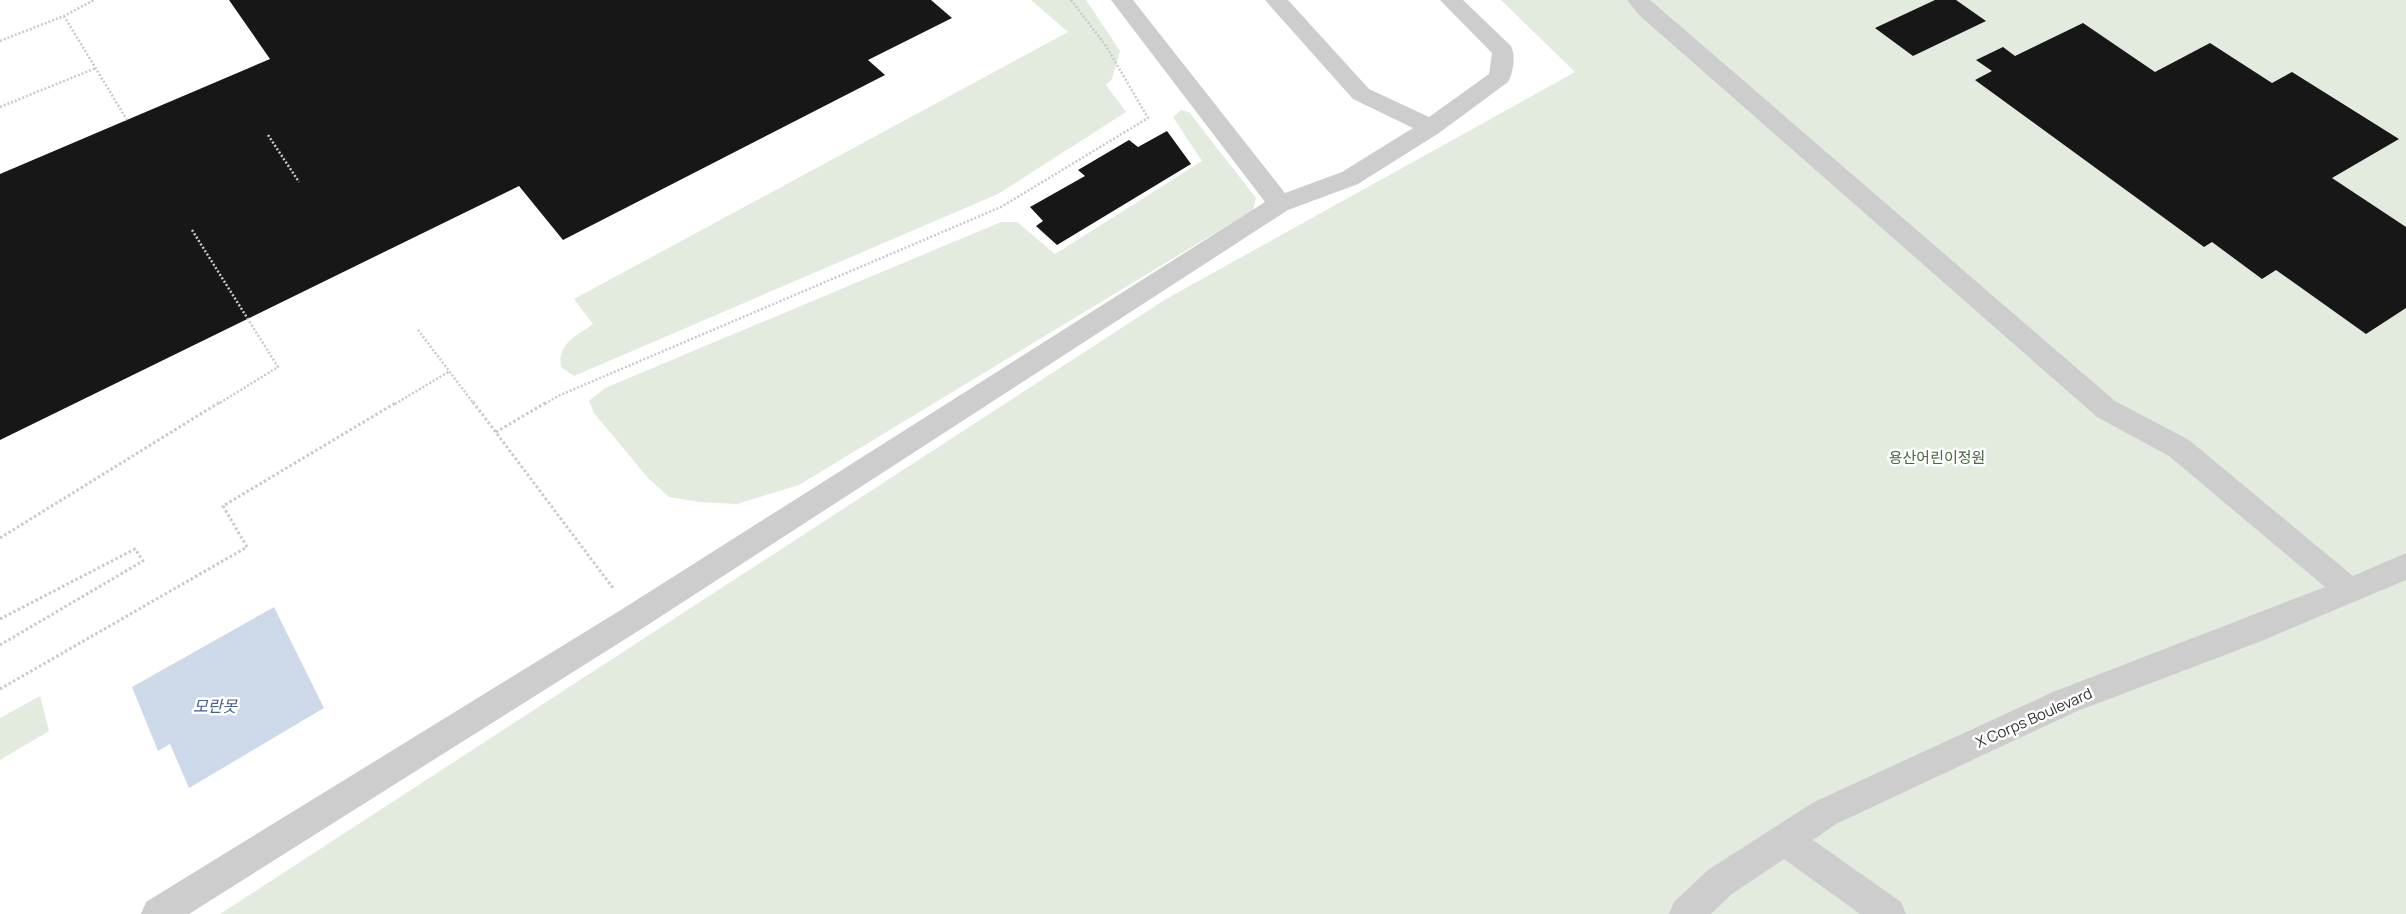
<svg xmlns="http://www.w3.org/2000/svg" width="2406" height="914" font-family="Manrope,'Noto Sans KR',sans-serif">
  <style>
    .green { fill: #e3ebdf }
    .water { fill: #cdd8e9 }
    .building { fill: #171717 }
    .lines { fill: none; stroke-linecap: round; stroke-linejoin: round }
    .path-far1 { stroke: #cacaca; stroke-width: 2.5; stroke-dasharray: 2 2; stroke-linecap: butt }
    .path { stroke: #cacaca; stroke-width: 3; stroke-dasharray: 2.5 2.5; stroke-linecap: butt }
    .minor { fill: #cdcdcd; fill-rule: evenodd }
    .labels { text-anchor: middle; stroke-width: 5; stroke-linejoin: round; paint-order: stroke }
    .park-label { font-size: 15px; fill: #4a6741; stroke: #fff }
    .street-label { font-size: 15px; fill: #303030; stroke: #fff }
    .water-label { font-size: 16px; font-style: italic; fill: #45608a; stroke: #fff }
  </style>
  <rect width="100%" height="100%" fill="#fff"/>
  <path class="green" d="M1031,0H1086L1120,51L1112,79L1106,85L1126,112L998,194L574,376L561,367C557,344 576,336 593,324L574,299L1068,32Z
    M1501,0H2406V914H220L1166,299L1575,72Z
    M1181,110L1189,112L1256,198L1253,210L799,485L737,504L699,502L669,497L648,478L594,413L589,401L605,388L1001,222H1017L1055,254L1202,161L1173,117Z
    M40,696L49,731L0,760V718Z"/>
  <path class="water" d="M274,607L324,708L189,788L170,744L158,751L132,687Z"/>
  <path class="building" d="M229,0H931L952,18L868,60L885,75L563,240L519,186L0,440V174L270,59Z
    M1935,0H1956L1986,21L1913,56L1875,28Z
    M2083,23L2155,72L2210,43L2272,83L2292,72L2399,139L2332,178L2406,227V308L2366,334L2276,270L2262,279L2212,242L2204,247L1975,80L1992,71L1976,60L2003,47L2015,56Z
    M1167,131L1191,164L1057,245L1036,226L1043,221L1030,207L1085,176L1078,170L1129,140L1138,147Z"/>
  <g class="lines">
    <path class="path-far1" d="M64,16L127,120
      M0,41L64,16L94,0
      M0,107L96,68
      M268,135L299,182
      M192,230L278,367L218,404
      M418,330L474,404
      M395,404L450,371
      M545,404L558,396L1001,207L1148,118L1106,46L1071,0"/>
    <path class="path" d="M473,402L613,588
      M496,432L547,402
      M0,538L220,402
      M0,619L135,549L143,561L0,645
      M0,689L247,547L223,506L397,402"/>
    <path class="minor" d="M1111,0H1133L1285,193L1342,172L1413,128L1353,99L1265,0H1288L1369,89L1429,117L1489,74L1492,53L1440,0H1463L1511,46C1516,55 1513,74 1508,82L1439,133L1358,184L1288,210L646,626L189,914H141L146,902L624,608L1265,202Z
      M1627,0H1650L2115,401L2189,440L2353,576L2406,553V580L2259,642L2075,712L1836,824L1813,840L1901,902L1906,914H1860L1784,859L1732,894L1711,914H1669L1674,902L1708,870L1814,802L2053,692L2325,587L2169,456L2097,417L1639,15Z"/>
  </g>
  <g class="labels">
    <g class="park-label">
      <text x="1937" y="463">용산어린이정원</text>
    </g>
    <g class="street-label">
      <text transform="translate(2034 718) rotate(-24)" y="5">X Corps Boulevard</text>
    </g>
    <g class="water-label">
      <text x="215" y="712">모란못</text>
    </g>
  </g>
</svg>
